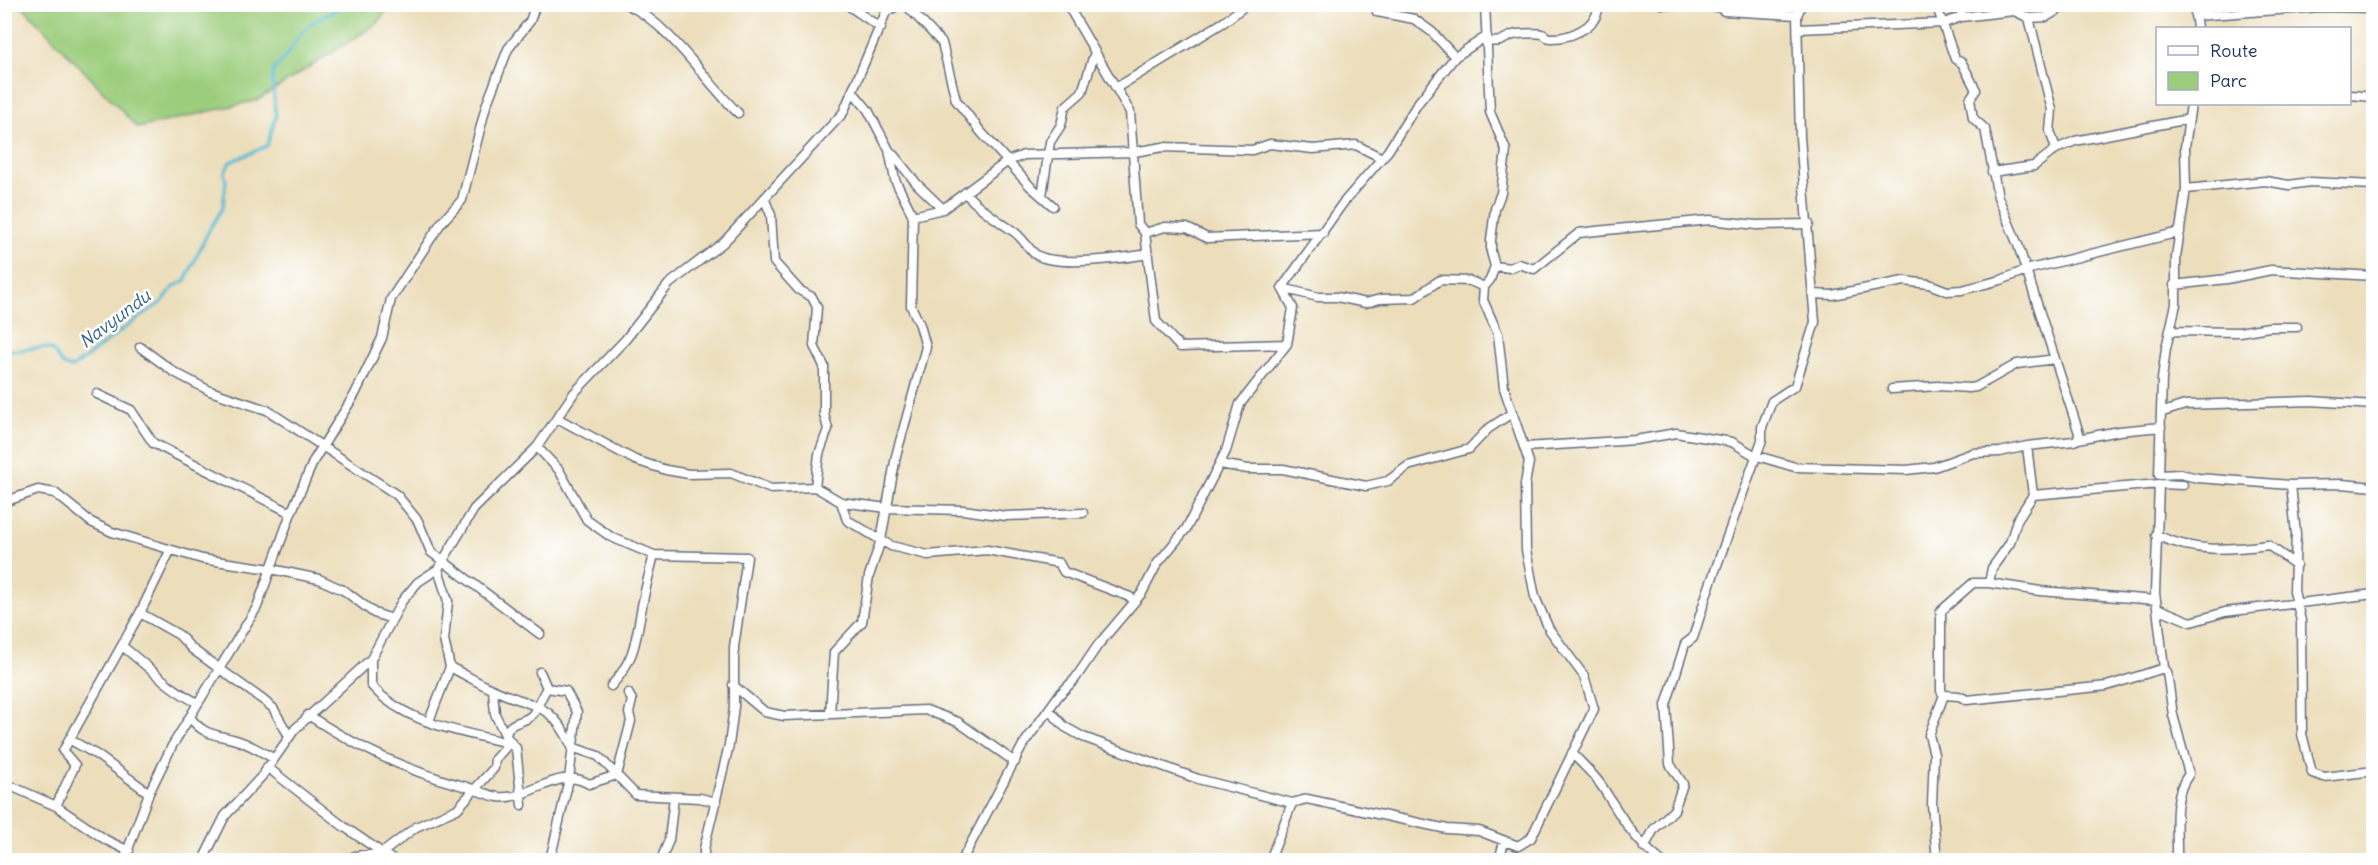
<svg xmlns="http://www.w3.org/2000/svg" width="2378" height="865" font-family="Delius,sans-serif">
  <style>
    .green { fill: #9bcd7c; stroke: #5b7e6d; stroke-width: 1.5 }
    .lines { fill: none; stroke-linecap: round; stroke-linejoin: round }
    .stream { stroke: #56bbd4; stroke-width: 3 }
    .street-casing { stroke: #646c7f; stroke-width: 11 }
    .street { stroke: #fff; stroke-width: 8 }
    .labels { text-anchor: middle; stroke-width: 5; stroke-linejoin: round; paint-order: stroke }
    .water-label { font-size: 18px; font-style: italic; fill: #306087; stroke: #fff }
  </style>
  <rect width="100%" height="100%" fill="#fff"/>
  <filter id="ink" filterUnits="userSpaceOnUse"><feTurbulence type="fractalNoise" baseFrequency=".0167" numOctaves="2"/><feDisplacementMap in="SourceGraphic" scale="12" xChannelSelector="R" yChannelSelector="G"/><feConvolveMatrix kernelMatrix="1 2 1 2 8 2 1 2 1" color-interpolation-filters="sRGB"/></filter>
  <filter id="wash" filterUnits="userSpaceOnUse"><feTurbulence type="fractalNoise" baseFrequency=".008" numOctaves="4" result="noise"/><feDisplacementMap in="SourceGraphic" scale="24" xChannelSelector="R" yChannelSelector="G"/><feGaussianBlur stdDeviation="1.35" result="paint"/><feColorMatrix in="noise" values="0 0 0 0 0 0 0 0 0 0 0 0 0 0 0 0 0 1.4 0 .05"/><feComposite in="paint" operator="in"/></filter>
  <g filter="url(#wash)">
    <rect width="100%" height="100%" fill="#ecdebb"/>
    <path class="green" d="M14,5L390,4V5L378,23L258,100L138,128L23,7Z"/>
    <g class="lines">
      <path class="stream" d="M4,348C18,356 46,340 55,353C58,357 59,361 63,365L72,368C101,347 129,323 158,305C171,297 165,289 185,281L209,230L223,207L226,182L224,173L230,162L267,146L276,116L272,80L274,69C290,57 294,38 309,25C320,15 335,12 347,4"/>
    </g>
  </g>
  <g filter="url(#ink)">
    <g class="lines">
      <defs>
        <path id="street" d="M626,4C669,23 704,80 738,113
          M846,4L881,28
          M905,4L942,43L956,100L981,132L1030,186L1053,206
          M1067,4L1130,112L1138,224L1145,233L1156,321L1180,347L1287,344
          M1375,4L1377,12L1414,19L1432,32L1455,57
          M1661,4L1718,7L1724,11L1797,15L1802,4
          M1936,4L1955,59L1962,63L1976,90L1970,99L1973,118L1985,129L1998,197L2018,245L2079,433L2078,439L2074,441L2027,446L2033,495L2017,520L2010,543L1992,568L1989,583H1973L1941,611V691L1944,695L1959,696L1967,700L2107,686L2164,668L2167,672L2173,715L2189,774C2171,797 2178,832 2177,860
          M2194,4L2197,28
          M2321,7L2374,8
          M2195,16L2321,7L2320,4
          M1961,17L2014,11L2029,18L2046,17L2068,4
          M2029,18L2052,110L2050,131L2056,149
          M1798,29L1944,23L1961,17V4
          M1487,41C1506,44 1505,35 1518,34C1525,34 1535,32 1542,34C1546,35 1546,38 1550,38C1569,39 1597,27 1598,8L1603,4
          M1116,88L1224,22L1242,8V4
          M2350,95L2374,97
          M2191,104L2185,147L2186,189L2176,257V304L2166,348L2162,379L2159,475L2180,474L2198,478L2291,485L2342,484L2374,487
          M892,153L917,184L943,209
          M1992,172L2034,166L2056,149L2075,141L2189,119
          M2186,189L2265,181L2289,185L2310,182L2374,185
          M966,194C981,210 996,219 1013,231C1022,237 1027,247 1035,254C1054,268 1125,258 1148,254
          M1042,196L1050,142L1061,125L1065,107L1082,92L1095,52
          M765,200L771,215L774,262L799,290L812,297L817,307L814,346L824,366V414L828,429L819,454L815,487
          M913,216L943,209L1008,161L1024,155L1134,152L1163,147L1252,150L1270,144L1313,149L1356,145L1382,158
          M1145,233L1165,227L1187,228L1207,238L1323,233
          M1495,266L1510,268L1519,264L1534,269L1579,233L1596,231L1710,220L1757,225L1809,224
          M2174,285L2227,279L2271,270L2374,276
          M1282,288L1318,297H1337L1366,303L1380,299L1414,298L1440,280L1470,281L1484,287
          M1813,294L1832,295L1904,281L1929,284L1947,291L1962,290L2001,280L2026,270L2180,232
          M2170,331L2239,332L2269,327H2297
          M140,347L174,372L210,391L267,410L397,495L418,521L431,552L540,634
          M1892,389L1938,386L1969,388L1976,387L2017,364L2055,359
          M97,394L131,410L153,443L291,513
          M2163,412L2185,405L2311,401L2374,405
          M557,418L635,460L666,470L689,474L731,473L771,489L815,487L841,502L887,508L963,510L1006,516L1083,513
          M2078,439L2119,431L2161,427
          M537,447L559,470L587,520L611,537L654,555L747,557L734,647V707L729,745L704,849V860
          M1525,447L1636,440L1676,433L1732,442L1754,455L1795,467L1906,470L1934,467L1973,453L2000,452L2027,446
          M1220,464L1248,469H1283L1366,486L1388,481L1408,466L1469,449L1488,429L1512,413
          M2183,485L2159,484L2155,593L2157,608L2191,622L2225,612L2374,594
          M2291,485L2296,534L2294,591L2301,621L2302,734L2312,773L2324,777L2374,771
          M2033,495L2159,484
          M4,502L38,490L55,493L91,522L112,532L202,559L271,569L319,579L345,591L374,613L392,619
          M841,502L847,520L891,546L928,555L987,550L1059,563L1064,572L1130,597L1134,601
          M2156,535C2195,553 2228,550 2268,545L2296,565
          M438,569L448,601L444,640L450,667C464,674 478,683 492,689C532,708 551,700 572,747L598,756L636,795L700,798L716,802
          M1989,583L2040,591L2156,600
          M2157,608L2164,668
          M140,613L179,635L192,649L263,700L273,708L289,736
          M122,646C148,666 169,689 198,703
          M371,659V685C402,722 460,732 505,742L516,748
          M733,685L765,712L784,716L926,710L958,722L1015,762
          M611,686C637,658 636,636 643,601C646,586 650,570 654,555
          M547,688L566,691L577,712L569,779L550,860
          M493,690L495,714L505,735L516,748L522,805
          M1049,710L1065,727L1083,737L1198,779L1292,803L1307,799L1447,829L1479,831L1518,846L1531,838L1594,709L1584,676L1549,629L1535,597L1526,550L1525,484L1529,462L1504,388L1498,334L1483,300L1484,287L1490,280L1495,266L1491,252V240L1495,209L1501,193L1506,150L1490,112L1485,4
          M830,714L834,652L862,622L869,576L881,540L896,456L926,347L920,325L911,306L913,216L895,180L889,150L868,110L853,92
          M308,715C358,748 408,772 467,787C477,790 487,795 498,797C529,801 559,765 589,784L617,775L631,721L629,713L632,700L628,693
          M190,717C204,737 218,734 239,741C251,745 262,752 273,758
          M429,721L450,667
          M69,739L97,755L149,793
          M1572,753C1582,764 1595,775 1603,788C1620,815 1634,840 1660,860
          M267,767L343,826L393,860
          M4,783L56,806L106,840L129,851
          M56,806L75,765L63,751L140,613L170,551
          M1644,848L1654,829L1674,810L1683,784L1670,764L1666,705L1685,644L1693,638L1707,593L1762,440V427L1772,401L1795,386L1815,322L1800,137L1797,15
          M124,860L149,793L172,746L257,607L291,513L314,460L355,394L382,338L391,299L441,223L462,200L486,106L508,49L530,21L536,4
          M203,860L225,816L262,776L295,729L371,659L402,601L418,582L438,569L474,509L537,447L574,393L625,340L669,284L724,242L843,113L886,12L901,4
          M345,860L355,856L382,853L416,827L457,809L494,768L495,759L505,748C504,715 522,727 533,714C538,707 542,695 547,688L540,672
          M661,860L669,840L674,797
          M962,860L1023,745L1059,695L1075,679L1098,645L1142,593L1157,564L1186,529L1226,451L1240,404L1287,344L1293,308L1282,288L1343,203L1388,151L1418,103L1455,57L1487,36
          M1270,860L1292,803
          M1499,860L1504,842
          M1937,860L1932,804L1934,754L1929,735L1944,695"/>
      </defs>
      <use href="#street" class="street-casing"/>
      <use href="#street" class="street"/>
    </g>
  </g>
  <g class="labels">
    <g class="water-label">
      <text transform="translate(115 319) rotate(-37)" y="6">Navyundu</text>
    </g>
  </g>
  <rect width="2378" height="865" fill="none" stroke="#fff" stroke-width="24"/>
  <rect x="2156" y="27" width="195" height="78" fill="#ffffff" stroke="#a4acbf" stroke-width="1.5"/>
  <rect x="2168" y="46" width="30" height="9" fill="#ffffff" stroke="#a4acbf" stroke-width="1.5"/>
  <text x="2210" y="57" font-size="18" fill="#1b2f5e">Route</text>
  <rect x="2168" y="72" width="30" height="18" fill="#9bcd7c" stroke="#a4acbf" stroke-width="1.5"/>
  <text x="2210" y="87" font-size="18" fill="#1b2f5e">Parc</text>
</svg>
